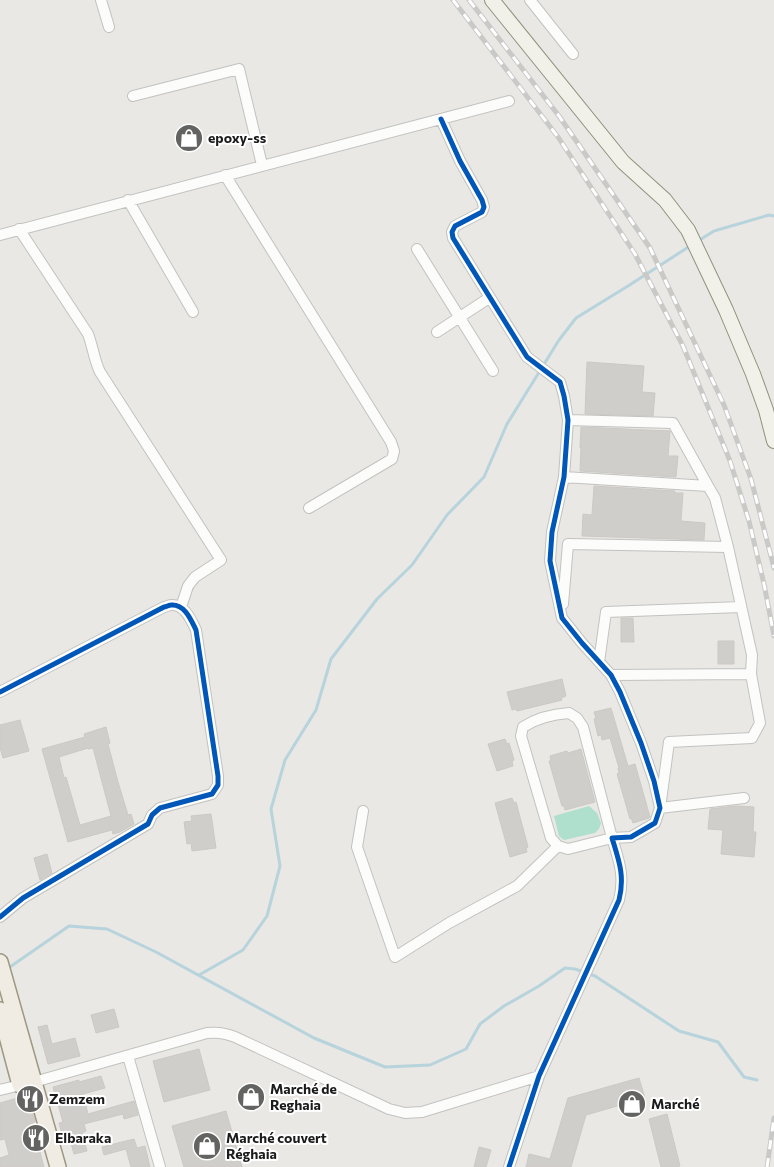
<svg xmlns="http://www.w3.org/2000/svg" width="774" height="1167" font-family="Commissioner,sans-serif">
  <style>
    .pitch { fill: #afe0ce }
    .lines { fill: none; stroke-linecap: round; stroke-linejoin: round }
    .stream { stroke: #b7d3dc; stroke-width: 3 }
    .building { fill: #d0cecb; stroke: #ccc9c5; fill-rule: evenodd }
    .street-casing { stroke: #c2c2c0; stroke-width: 12 }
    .secondary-casing { stroke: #8f927d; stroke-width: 16 }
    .primary-casing { stroke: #9e9782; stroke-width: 18 }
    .street { stroke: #fcfcfb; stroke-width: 10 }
    .secondary { stroke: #f1f1e9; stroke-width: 14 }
    .primary { stroke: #f0ebe3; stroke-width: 15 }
    .rail-casing { stroke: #c9c9c8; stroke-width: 5 }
    .rail { stroke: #fff; stroke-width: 3; stroke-dasharray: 9; stroke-linecap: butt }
    .cycleway-casing { stroke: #fff; stroke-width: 8 }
    .cycleway { stroke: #0057b8; stroke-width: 5 }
    .labels { text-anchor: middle; stroke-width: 4; stroke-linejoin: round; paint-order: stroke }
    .poi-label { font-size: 14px; font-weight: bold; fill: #1b1b1b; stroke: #fff; text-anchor: start }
  </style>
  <rect width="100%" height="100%" fill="#e9e8e4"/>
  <path class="pitch" d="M589,806L597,813L601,823L599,829L595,833L564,840L559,836L554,816Z"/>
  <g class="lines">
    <path class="stream" d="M698,241L714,231L769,215L774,216
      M7,969L69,926L107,929L156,952L314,1038L385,1067L430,1065L466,1049L480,1024L504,1006L539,986L565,968L575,969L595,976L679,1031L718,1042L744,1077L757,1080
      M199,975L243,950L267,916L280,866L271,809L285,760L316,710L331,659L377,599L412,565L447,515L484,477L507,424L559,340L576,318L628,286L690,246"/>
  </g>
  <path class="building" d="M587,362L644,366L642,392L655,393L653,416L585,414Z
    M581,427L670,431L668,456H678L676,477L580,471L581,448H580Z
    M594,486L675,491V493H683L681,521L705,523L704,540L582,536L583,514L592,515Z
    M621,618H633L634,642H621Z
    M718,641H734V664H718Z
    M562,679L566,696L561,698L562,700L517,711L516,709L512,710L507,692Z
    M611,708L628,766L635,764L650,817L649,818L633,823L631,818L630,819L624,798L617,774L619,773L618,768H619L610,738L602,740L601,735L598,736L594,719L596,718L594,712Z
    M20,720L29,751L3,758L0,748V725Z
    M106,727L110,743L108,744L118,782L128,815L131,814L134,824L120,832L113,834L112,830L68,842L42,749L85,737L84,734ZM88,748V749L93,748L111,816L80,825L66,777L64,778L59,757Z
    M505,739L507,744L509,743L514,760L512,761L513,766L497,771L488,744Z
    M581,749L595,802L565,810L564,806H562L559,796L549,761H551L550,756L567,751L568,753Z
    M512,798L514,803L516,802L528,847L526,848L527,852L510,857L495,803Z
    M736,806L754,807L753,832H756L754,857L721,854L723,830L708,829L710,809Z
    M211,814L216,848L192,851L191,843L187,844L184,822L192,821L191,816Z
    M47,854L52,873L40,880L34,858Z
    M114,1009L119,1027L96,1033L91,1015Z
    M47,1025L52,1044L75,1038L80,1056L48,1064L38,1027Z
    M199,1049L210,1090L164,1102L153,1061Z
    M101,1076L105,1088L83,1094L88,1114L134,1101L138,1115L124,1119L123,1114L84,1124L86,1131L82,1133L87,1151L74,1154L69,1136L63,1138L59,1123L63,1122L53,1087L79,1080V1082Z
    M639,1078L645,1098L586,1115L571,1167H526L529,1154L550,1159L568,1098Z
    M28,1095L35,1122L32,1123L44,1167H0V1158L9,1155L5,1139L0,1140V1103Z
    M226,1111L242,1167H184L172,1126Z
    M667,1114L680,1166L675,1167H661L649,1119Z
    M134,1139L137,1148L145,1146L150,1167H131L126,1149L104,1155L102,1147Z
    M479,1147L491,1150L486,1167H474Z"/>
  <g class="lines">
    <defs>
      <path id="street" d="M101,0L109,27
        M530,0L573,54
        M133,96L239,69L262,165
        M441,119L460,161L482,200L484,207L482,212L455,226L452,232L453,238L527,357L560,382L564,396L568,420L564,477L552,532L550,561L562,618L582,643L611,675L620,692L641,743L654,781L660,808L655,823L631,837L612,838C619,861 625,876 619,900L539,1076L509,1167
        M225,175L391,442L394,451L392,459L309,508
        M128,200L193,312
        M19,229L88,334C93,347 94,360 100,372L221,560L195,577L188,586L181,607
        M0,235L509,101
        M417,249L493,371
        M437,332L489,298
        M568,420L673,423L708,486L715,498L728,547L752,655L751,674L760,723L752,738L669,742L660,808L744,798
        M564,477L708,486
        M563,604L568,544L728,547
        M599,662L606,612L741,607
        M611,675L751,674
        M0,692L164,607C166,607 169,605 171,605C185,604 191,620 196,630L218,776V785L212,794L160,808L152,815L148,824L23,898L0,917
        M569,713L577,718L583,727L612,838L568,849L558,846L551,838L521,736L523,727C537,718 554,714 569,713Z
        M363,811L357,847L395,957L449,923L517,886L558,846
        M128,1056L160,1167
        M0,1090L34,1082L207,1033C217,1032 226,1033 235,1037L389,1109L405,1113L422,1112L539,1076"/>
      <path id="secondary" d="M492,0L623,162L665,200L688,230L726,310L753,374L766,410L774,441"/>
      <path id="primary" d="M0,962L58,1167
        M0,1010L20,1085"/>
    </defs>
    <use href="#street" class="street-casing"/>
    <use href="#secondary" class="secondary-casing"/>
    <use href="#primary" class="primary-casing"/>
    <use href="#street" class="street"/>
    <use href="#secondary" class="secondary"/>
    <use href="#primary" class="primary"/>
    <defs>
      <path id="rail" d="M453,0L558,137L635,254L683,346L730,461L749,521L764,584L774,636
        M469,0L559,116L650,248L724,405L751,479L774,568
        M767,1167L774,1118"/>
    </defs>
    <use href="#rail" class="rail-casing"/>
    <use href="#rail" class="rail"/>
    <defs>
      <path id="cycleway" d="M441,119L460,161L482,200L484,207L482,212L455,226L452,232L453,238L527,357L560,382L564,396L568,420L564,477L552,532L550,561L562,618L582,643L611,675L620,692L641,743L654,781L660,808L655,823L631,837L612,838C619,861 625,876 619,900L539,1076L509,1167
        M0,692L164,607C166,607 169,605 171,605C185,604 191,620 196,630L218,776V785L212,794L160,808L152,815L148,824L23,898L0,917"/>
    </defs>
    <use href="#cycleway" class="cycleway-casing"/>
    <use href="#cycleway" class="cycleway"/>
  </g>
  <defs>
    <symbol id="shop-disc" viewBox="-11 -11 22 22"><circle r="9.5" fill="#636361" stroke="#fff"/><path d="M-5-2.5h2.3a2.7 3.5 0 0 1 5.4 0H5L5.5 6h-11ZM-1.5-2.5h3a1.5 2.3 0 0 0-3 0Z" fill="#fff"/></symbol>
    <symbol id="restaurant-disc" viewBox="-11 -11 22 22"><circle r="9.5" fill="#636361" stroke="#fff"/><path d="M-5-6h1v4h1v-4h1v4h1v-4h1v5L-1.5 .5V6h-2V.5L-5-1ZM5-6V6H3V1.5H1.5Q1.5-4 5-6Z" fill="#fff"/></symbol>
  </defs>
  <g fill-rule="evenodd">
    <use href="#shop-disc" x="173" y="122" width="32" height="32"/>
    <use href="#shop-disc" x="235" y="1081" width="32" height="32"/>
    <use href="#restaurant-disc" x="14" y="1083" width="32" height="32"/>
    <use href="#shop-disc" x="616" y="1088" width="32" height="32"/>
    <use href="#restaurant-disc" x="20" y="1122" width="32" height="32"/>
    <use href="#shop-disc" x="191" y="1130" width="32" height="32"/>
  </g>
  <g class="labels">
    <g class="poi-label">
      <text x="208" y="143">epoxy-ss</text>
      <text x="270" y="1094">Marché de<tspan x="270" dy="16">Reghaia</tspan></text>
      <text x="49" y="1104">Zemzem</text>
      <text x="651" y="1109">Marché</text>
      <text x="55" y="1143">Elbaraka</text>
      <text x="226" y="1143">Marché couvert<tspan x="226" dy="16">Réghaia</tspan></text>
    </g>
  </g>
</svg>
